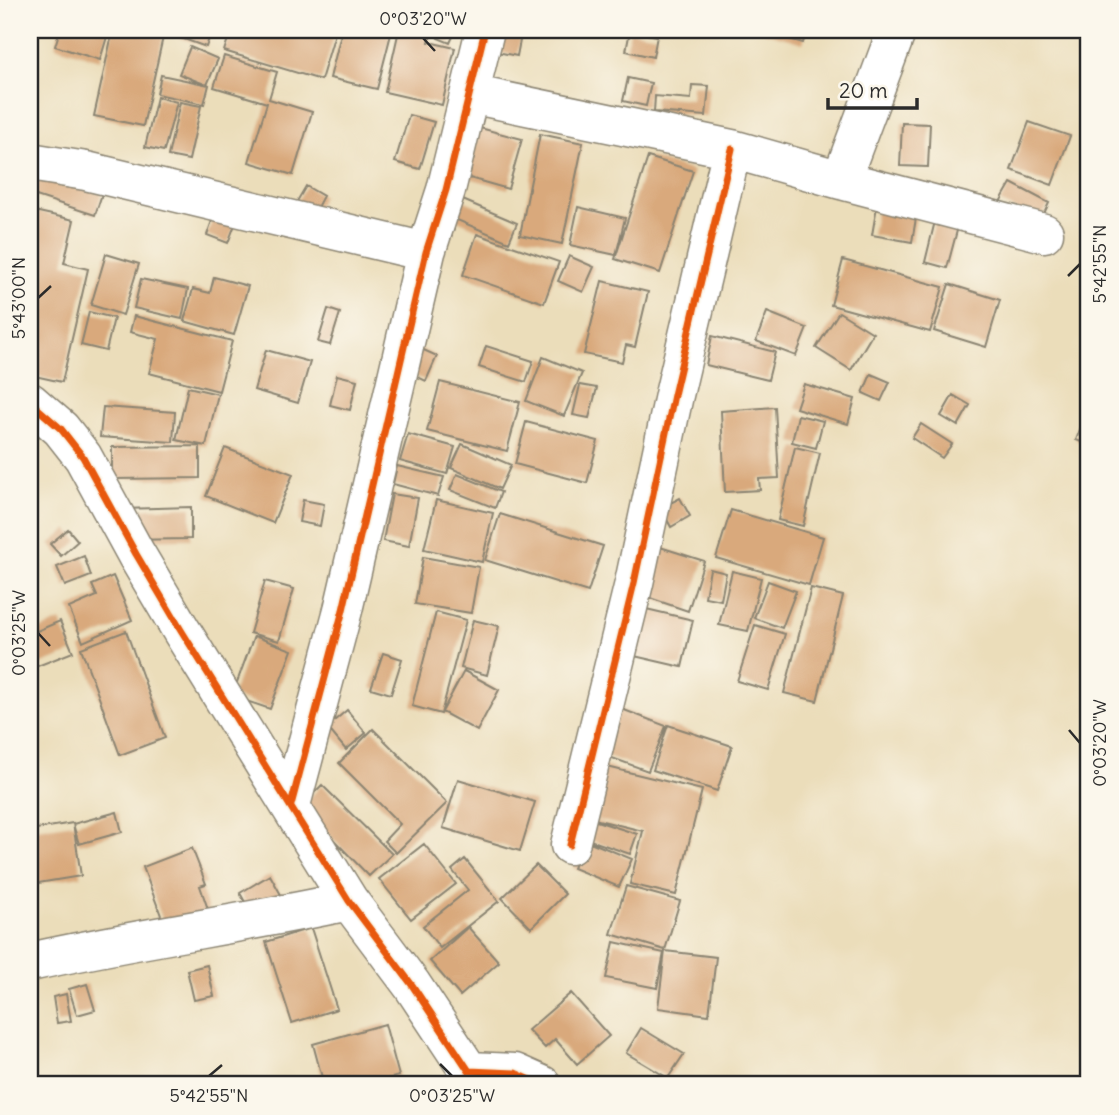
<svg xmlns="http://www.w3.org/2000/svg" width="1119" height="1115" font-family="Delius,sans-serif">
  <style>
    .building { fill: #d9a97c }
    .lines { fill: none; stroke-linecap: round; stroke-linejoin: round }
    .minor-casing { stroke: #8b8472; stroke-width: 41 }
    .minor { stroke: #fff; stroke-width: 38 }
    .cycleway-casing { stroke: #fbf7ec; stroke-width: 11 }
    .cycleway { stroke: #e8590c; stroke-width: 7 }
    .ticks { fill: none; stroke: #2b2b2b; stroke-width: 2.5 }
    .neatline { fill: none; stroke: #2b2b2b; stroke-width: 2.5 }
    .ticks-label { font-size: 18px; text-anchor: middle; fill: #2b2b2b }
  </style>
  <rect width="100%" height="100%" fill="#fbf7ec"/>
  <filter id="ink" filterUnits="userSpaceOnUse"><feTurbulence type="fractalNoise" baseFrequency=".0143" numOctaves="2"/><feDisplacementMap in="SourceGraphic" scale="14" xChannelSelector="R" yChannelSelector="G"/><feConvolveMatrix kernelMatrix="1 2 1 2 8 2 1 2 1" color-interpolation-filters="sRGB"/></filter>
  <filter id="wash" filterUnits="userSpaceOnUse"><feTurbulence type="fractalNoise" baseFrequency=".00686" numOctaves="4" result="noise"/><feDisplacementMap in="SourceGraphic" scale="28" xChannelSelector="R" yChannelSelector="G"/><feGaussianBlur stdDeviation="1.57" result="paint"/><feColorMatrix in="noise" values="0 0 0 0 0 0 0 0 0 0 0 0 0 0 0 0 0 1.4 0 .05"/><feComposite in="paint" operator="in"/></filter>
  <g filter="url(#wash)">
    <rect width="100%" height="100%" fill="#ebddba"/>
    <g id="blocks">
      <path class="building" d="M60,30H109L100,60L55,46Z
        M113,30H131L163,37L143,126L94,116Z
        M171,30H212L206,47L170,34Z
        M231,30H336L321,80L224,51Z
        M342,30H392L377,89L330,78Z
        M399,30H432L429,42L455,48L442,105L385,92Z
        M441,30H456L450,43L438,38Z
        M496,30H522L517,56L492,51Z
        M757,30H807L803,43Z
        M630,31L657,36L653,57L626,51Z
        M190,47L218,59L207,85L179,74Z
        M224,56L277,72L269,99L312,112L293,175L249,162L267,103L214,87Z
        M161,75L209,85L204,104L157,94Z
        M628,78L651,83L646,106L623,101Z
        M692,85L709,86L706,116L654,112L655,96L691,99Z
        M157,97L177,102L164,151L145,147Z
        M180,102L201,106L189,160L168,156Z
        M409,115L434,122L420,169L395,162Z
        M1029,122L1070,136L1052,185L1011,170Z
        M902,123L930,124L928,167L900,166Z
        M480,128L522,139L508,189L466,177Z
        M540,134L583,143L562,244L520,235Z
        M648,157L693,171L660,273L615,259Z
        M30,170L102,194L95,215L30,194Z
        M1011,183L1049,203L1040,222L1000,202Z
        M306,186L323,196L314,213L296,203Z
        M458,198L517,223L509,242L450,217Z
        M877,206L917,212L912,242L872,235Z
        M578,207L625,218L616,255L570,245Z
        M30,210L74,220L64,263L88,269L62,382L30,375V324L34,305L30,304Z
        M214,215L236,222L228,243L207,235Z
        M936,217L959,223L947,268L925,262Z
        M477,234L559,262L544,303L463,275Z
        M106,254L139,264L123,315L91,305Z
        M569,256L594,267L583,292L558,281Z
        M843,260L943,287L930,332L831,305Z
        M214,277L248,286L234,335L184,321L193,289L210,293Z
        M141,279L188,289L182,319L134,308Z
        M602,281L648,292L635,347L626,345L622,362L584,354Z
        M949,284L1000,300L986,347L934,331Z
        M328,309L340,313L330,345L318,342Z
        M89,312L114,318L106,351L81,345Z
        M767,312L807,328L796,356L756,341Z
        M839,312L873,333L851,370L816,348Z
        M134,316L232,341L219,391L149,373L158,339L130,332Z
        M712,336L775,352L768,380L706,365Z
        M486,346L533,361L526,382L479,367Z
        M417,347L437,356L426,381L405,371Z
        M266,350L310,362L298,403L254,390Z
        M543,357L582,373L564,416L526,401Z
        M871,374L890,382L881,401L863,393Z
        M337,375L357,380L350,410L330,405Z
        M440,382L520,402L507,451L427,431Z
        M804,384L855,399L848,424L796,408Z
        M580,385L597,388L589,418L573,415Z
        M188,387L218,394L206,446L176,440Z
        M953,395L970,405L958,426L941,416Z
        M103,407L175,412L173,442L100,437Z
        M775,407L779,478L759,479L760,490L725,492L721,411Z
        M1086,414L1089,415V445L1076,440Z
        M798,415L823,421L816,448L792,442Z
        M526,422L598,441L587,483L515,464Z
        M921,424L952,444L942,458L912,438Z
        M408,434L455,447L447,474L400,461Z
        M462,444L511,465L500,489L451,468Z
        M200,446V478L112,479V447Z
        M795,447L820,453L803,526L778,520Z
        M225,448L293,474L273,523L206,496Z
        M397,466L444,477L438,496L393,484Z
        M457,474L501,492L495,508L450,490Z
        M392,494L418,498L409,546L383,541Z
        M680,498L690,516L671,527L661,508Z
        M303,500L324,504L320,526L299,522Z
        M436,500L493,513L482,562L424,549Z
        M191,507V539L122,540V509Z
        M731,510L823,537L809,585L716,558Z
        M500,514L603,546L588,592L485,560Z
        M68,529L78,541L61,556L50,544Z
        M660,547L704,561L688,611L644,596Z
        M84,556L91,576L65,586L57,567Z
        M423,557L479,567L471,613L415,604Z
        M710,569L726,573L721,600L705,597Z
        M732,571L761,578L748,631L719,625Z
        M113,576L132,620L83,642L69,608L97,596L92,585Z
        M265,581L294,589L279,641L250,633Z
        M768,581L796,591L782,628L754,618Z
        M811,588L843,596L817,701L784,693Z
        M642,608L693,620L682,667L630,655Z
        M436,612L466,620L441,714L412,706Z
        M473,620L499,626L487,675L461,668Z
        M60,621L73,652L30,669V634Z
        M755,625L785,634L768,690L737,681Z
        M126,631L165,738L120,755L81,648Z
        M254,636L292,650L270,709L232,696Z
        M383,653L402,659L391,694L371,688Z
        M464,671L499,690L477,731L442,712Z
        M619,708L666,726L648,771L601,754Z
        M347,710L366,733L346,750L327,727Z
        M668,725L732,746L717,791L653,770Z
        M373,729L447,803L396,853L384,841L400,824L339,763Z
        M599,765L702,790L676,895L630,884L643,831L586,817Z
        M458,779L535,802L520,851L443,828Z
        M322,785L392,854L369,876L301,806Z
        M117,812L122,832L79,844L73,824Z
        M587,818L637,834L630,854L581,837Z
        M73,823L81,876L32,884L30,830Z
        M585,840L632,859L619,887L573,868Z
        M424,844L456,884L411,919L379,879Z
        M192,848L206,884L200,886L212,921L169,937L143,867Z
        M465,859L499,901L440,948L423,926L468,890L452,870Z
        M536,865L565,894L531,928L502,898Z
        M270,875L285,902L255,920L240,893Z
        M626,886L680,901L665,950L611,934Z
        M468,927L499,962L460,996L430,961Z
        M311,928L337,1009L292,1023L266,942Z
        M614,942L664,953L657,988L606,978Z
        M665,951L716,957L709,1015L658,1008Z
        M207,965L214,996L194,1000L187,970Z
        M87,984L95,1010L77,1015L69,989Z
        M571,993L609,1036L577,1064L555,1039L545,1048L528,1030Z
        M66,994L71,1021L57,1023L53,997Z
        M385,1024L399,1076L365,1085H324L313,1044Z
        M641,1028L684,1054L668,1078L626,1053Z"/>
    </g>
  </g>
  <g filter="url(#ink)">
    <use href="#blocks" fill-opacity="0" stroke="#8b8472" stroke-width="2"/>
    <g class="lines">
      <defs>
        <path id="minor" d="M470,94L732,149L841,180L1044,233
          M30,162L86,171L426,252
          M841,180L897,30
          M30,402L61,429L83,457L136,554L181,630L308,835L349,901L412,985L469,1071L515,1073L542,1085
          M291,805L343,610L426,252L446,190L485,30
          M570,845L634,583L674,395L732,149
          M30,962C136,938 243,924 349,901"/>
      </defs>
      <use href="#minor" class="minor-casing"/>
      <use href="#minor" class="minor"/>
      <defs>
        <path id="cycleway" d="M30,402L61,429L83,457L136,554L181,630L308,835L349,901L412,985L469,1071L515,1073L542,1085
          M291,805L343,610L426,252L446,190L485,30
          M570,845L634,583L674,395L732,149"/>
      </defs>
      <use href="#cycleway" class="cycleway-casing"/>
      <use href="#cycleway" class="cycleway"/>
    </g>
  </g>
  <path class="ticks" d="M423,38L435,51M1068,276L1080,264M38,298L51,286M38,633L50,646M1069,730L1080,743M440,1064L452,1076M209,1076L222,1065"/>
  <rect width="1119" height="1115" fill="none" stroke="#fbf7ec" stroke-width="77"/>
  <path d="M828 98v10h89v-10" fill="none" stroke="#2b2b2b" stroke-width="3.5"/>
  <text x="839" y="98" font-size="21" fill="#2b2b2b" stroke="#fbf7ec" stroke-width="5" paint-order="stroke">20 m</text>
  <rect x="38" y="38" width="1042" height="1038" class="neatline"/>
  <g class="ticks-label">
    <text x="423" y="25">0°03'20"W</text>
    <text transform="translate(1100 264) rotate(-90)" y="6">5°42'55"N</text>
    <text transform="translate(19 298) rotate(-90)" y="6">5°43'00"N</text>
    <text transform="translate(19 633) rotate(-90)" y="6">0°03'25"W</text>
    <text transform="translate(1100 743) rotate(-90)" y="6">0°03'20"W</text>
    <text x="209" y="1102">5°42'55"N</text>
    <text x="452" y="1102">0°03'25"W</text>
  </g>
</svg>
